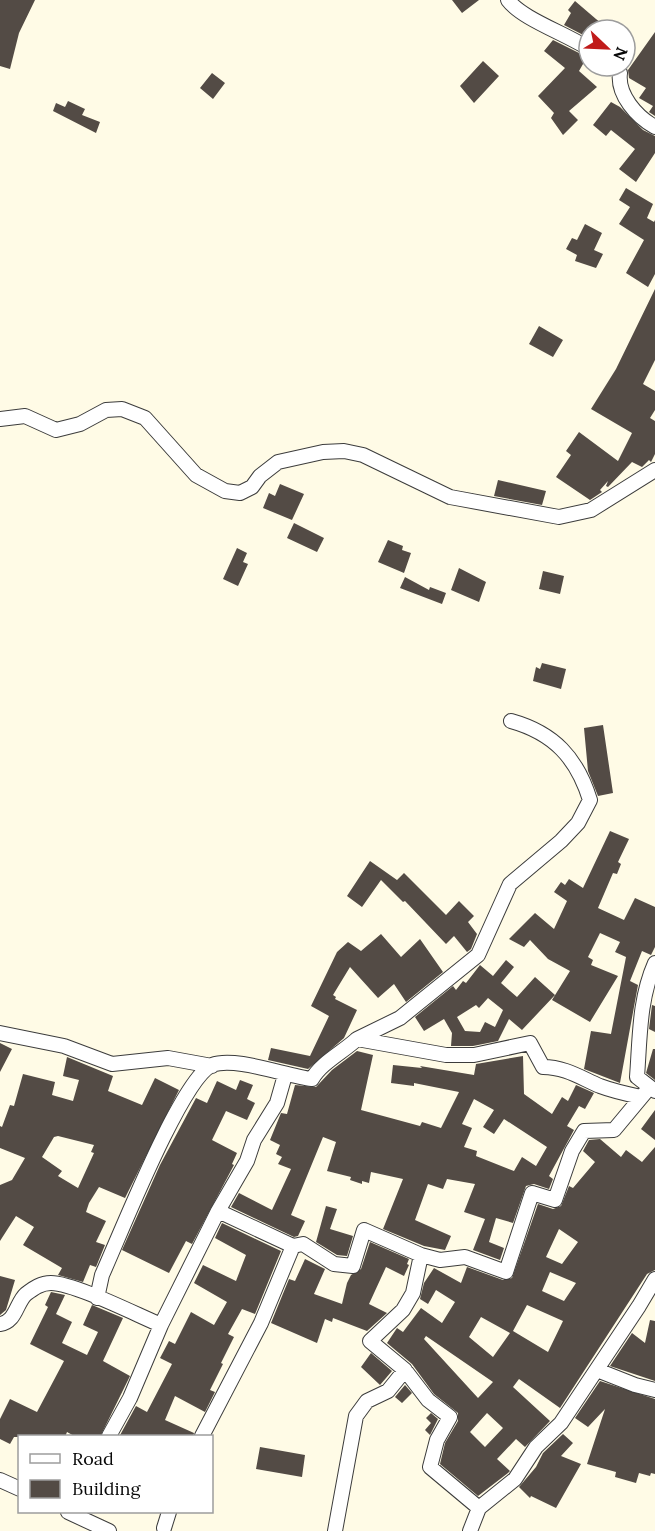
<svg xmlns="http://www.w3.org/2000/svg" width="655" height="1531" font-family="Lora,serif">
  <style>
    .building { fill: #534b45; fill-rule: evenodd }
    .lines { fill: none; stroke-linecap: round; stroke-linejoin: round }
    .minor-casing { stroke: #3c3c3c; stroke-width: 16 }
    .minor { stroke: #fff; stroke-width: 14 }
  </style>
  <rect width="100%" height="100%" fill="#fffbe6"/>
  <path class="building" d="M0,0H35L19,33L10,69L0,66Z
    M452,0H479L462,13Z
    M575,1L596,19L610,30H589V38L564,25L571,13L568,10Z
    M655,32V116L649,112L653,106L639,98L646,88L629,78L628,70Z
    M553,40L587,57L579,71L597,87L569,111L578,120L563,135L551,118L554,113L538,96L565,68L544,51Z
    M483,61L499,76L474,103L460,86Z
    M212,73L225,83L213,99L200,88Z
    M68,101L85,109L82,115L100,122L96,133L53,111L56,103L65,107Z
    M611,102L620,107L643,130L655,136V153L636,182L619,169L635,149L611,130L606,136L593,125Z
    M626,188L653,204L647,218L654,222L655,220V274L648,287L626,273L644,240L619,224L630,207L619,200Z
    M585,224L602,233L594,250L603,254L596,268L575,261L577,255L566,249L572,238L577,240Z
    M655,289V360L643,384L655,391V410L650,418L655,421V454L651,462L649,460L642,467L632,462L608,487L606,486L608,481L600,490L602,492L590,500L556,477L571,455L566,451L579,432L618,461L632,433L591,409L616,369Z
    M539,326L563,340L553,357L529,344Z
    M498,480L546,491L542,505L494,496Z
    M280,484L304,494L292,520L263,508L269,493L275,496Z
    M294,523L324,538L317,552L287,538Z
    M388,540L403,546L402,550L411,553L404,573L378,562Z
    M237,548L247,553L243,562L248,564L238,586L223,579Z
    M459,568L486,582L479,602L451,590Z
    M543,571L564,576L560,594L539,589Z
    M405,577L429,590L430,587L446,593L442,604L400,588Z
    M542,663L566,669L561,689L533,681L536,667L540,669Z
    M603,725L613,793L598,796L588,771L584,728Z
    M610,831L629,839L618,862L621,864L617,874L613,873L598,908L624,920L635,898L655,907V947L651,955L642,951L630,981L638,985L620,1083L584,1069L591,1031L611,1034L626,957L615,952L620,942L600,933L588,957L593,960L591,965L618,976L590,1022L552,1000L570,971L548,959L530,940L524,947L509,939L535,913L554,929L567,901L554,892L561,882L565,885L569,879L583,888Z
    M370,861L397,880L404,873L446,915L459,901L474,916L468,922L477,934L471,949L467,952L454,936L446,944L405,901L403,902L381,880L362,907L347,896Z
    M381,934L401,957L420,939L443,972L406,1002L394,984L378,998L350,967L333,995L336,997L335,999L357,1010L344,1038L308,1069L268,1060L271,1048L310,1056L329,1016L311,1006L337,952L348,942L361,951Z
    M506,960L514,967L501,983L517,997L535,977L555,995L522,1030L509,1019L498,1041L473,1046H451L452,1033L444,1019L424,1031L415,1017L453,986L456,990L463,981L466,983L480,965L493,976ZM488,998L503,1010L495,1027L485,1022L480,1032L465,1031L457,1017L476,1005L479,1008Z
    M652,1005L655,1006V1032L649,1029Z
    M0,1043L12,1049L0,1072Z
    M653,1049H655V1080L646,1073Z
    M357,1051L373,1055L361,1110L420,1126L422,1122L441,1128L459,1092L414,1083V1086L391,1083L393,1065L422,1068L420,1066L474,1075L476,1064L523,1056L524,1094L552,1114L562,1097L568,1101L576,1085L594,1093L585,1109L579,1106L567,1126L574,1130L549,1176L553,1179L549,1189L534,1184L526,1186L513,1223L496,1218L489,1242L504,1248L500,1260L473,1250L485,1219L464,1212L475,1184L447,1179L443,1189L428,1184L415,1220L451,1236L445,1250L424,1246L383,1229L403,1179L371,1172L369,1183L362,1181V1184L350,1180L351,1177L327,1171L336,1142L323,1137L291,1215L305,1221L298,1236L294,1237L231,1207L239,1193L272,1210L291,1169L278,1164L282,1157L276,1154L280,1145L270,1140L281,1113L287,1114L295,1085L316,1087L332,1070ZM474,1099L494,1110L483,1127L494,1134L504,1119L547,1147L536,1166L522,1157L514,1171L476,1156L477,1151L464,1147L472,1128L462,1124Z
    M67,1057L113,1076L108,1091L142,1105L155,1078L179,1090L125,1198L99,1187L89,1203L86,1212L106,1221L96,1242L105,1245L96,1267L90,1265L83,1282L58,1275L62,1268L23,1245L34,1227L16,1216L0,1241V1185L12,1180L25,1158L0,1148V1126L2,1127L10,1105L14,1106L23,1074L55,1082L52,1095L73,1101L79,1080L63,1076ZM58,1136L94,1145L91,1152L94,1153L78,1188L58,1176L62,1171L42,1157L54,1137Z
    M240,1080L253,1085L247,1099L255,1103L247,1120L226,1111L212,1140L237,1153L232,1164L234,1165L192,1244L186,1241L169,1273L122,1250L160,1165L196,1098L207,1103L217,1081L236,1090Z
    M655,1110V1140L641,1129Z
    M600,1139L621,1157L626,1150L642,1162L655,1147V1270L647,1274L560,1408L519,1379L513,1387L550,1421L525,1447L516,1439L497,1459L510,1471L508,1473L478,1496L440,1464L445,1443L458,1421V1413L434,1394L412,1364L387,1343L397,1328L403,1332L421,1308L442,1323L455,1302L436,1290L428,1304L420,1299L424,1283L434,1268L461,1283L467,1267L503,1280L512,1278L538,1204L553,1209L561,1206L569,1186L573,1188L595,1162L583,1151L589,1140ZM559,1229L578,1242L562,1264L546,1257ZM550,1272L576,1283L564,1301L542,1291ZM527,1305L563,1321L548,1352L513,1331ZM481,1317L510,1333L493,1357L469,1337ZM426,1336L493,1382L478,1398L424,1339ZM487,1413L503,1428L485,1447L470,1432Z
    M326,1206L337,1209L330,1229L353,1236L347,1256L337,1255L316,1242Z
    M222,1223L281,1251L255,1314L242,1309L228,1334L234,1337L221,1363L223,1364L210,1390L215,1392L205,1412L175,1396L165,1420L194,1433L193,1437H119L136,1406L147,1412L172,1364L160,1358L169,1341L175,1344L191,1312L214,1325L227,1302L194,1283L203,1265L236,1281L246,1255L215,1238Z
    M370,1242L409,1259L407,1264L409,1265L404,1276L386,1267L369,1304L387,1313L367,1331L333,1318L332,1322L325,1319L317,1343L271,1323L289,1279L295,1281L305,1259L325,1269L314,1294L342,1304L347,1283L351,1275L361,1269Z
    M0,1276L15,1280L6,1310L0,1315Z
    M51,1292L65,1295L56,1314L72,1322L62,1343L87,1355L98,1332L83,1325L92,1305L123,1318L103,1361L130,1376L100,1437H76L67,1432L65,1437H14L10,1444L0,1439V1419L10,1399L37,1412L64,1361L30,1344L48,1307L45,1305Z
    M650,1320L655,1321V1381L610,1366L632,1333L645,1343Z
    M371,1353L392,1371L380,1385L361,1367Z
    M600,1381L655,1399V1474L651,1473L650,1476L639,1473L636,1483L615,1477L616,1472L587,1464L605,1409L588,1427L575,1418Z
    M405,1385L412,1393L402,1403L395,1397Z
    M431,1413L438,1419L430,1435L425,1430L431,1423L426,1418Z
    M563,1434L573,1443L561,1456L581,1464L556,1508L531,1496L530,1498L519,1487L536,1467L543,1453Z
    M260,1447L305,1455L302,1477L256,1469Z"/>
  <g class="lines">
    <defs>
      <path id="minor" d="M508,0C522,19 567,34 589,49
        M613,66L620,73C617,95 637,117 655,127
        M0,419L25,416L56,430L80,424L106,410L122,409L145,418L196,475L225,491L240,493L252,487L260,476L278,462L323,452L344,451L363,455L450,497L559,517L591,510L655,470
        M655,963C639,999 640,1038 637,1077L655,1091
        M0,1033L64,1046L112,1064L168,1058L212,1066
        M357,1039L400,1018L478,955L510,884L561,841L578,823L590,800C577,758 554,733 511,721
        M218,1211L293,1246L303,1244L334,1264L353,1266L364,1230L421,1255L440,1260L465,1257L506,1272L532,1193L555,1200L572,1151L584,1131L614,1130L649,1088
        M421,1255L413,1293L403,1310L370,1341L405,1370L428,1400L450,1417L437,1440L430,1467L479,1508
        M97,1298L102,1275C119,1238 181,1079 212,1065C235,1056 286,1076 312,1079C321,1063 343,1052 357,1039L446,1055H474L530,1043L543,1067C565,1067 581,1078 600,1086C613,1091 627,1094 641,1097
        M0,1324C16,1322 16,1303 26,1294C34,1288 41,1283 51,1283C74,1283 137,1315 161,1325
        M597,1370L635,1385L655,1390
        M109,1436L130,1398L161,1325L218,1211L247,1161L254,1140L277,1103L285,1075
        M202,1436L261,1323L293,1246
        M0,1480L20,1489
        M68,1512L109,1531
        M164,1528L169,1512
        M335,1531L356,1416L367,1401L388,1391L405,1370
        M470,1531L479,1508L515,1479L536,1447L561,1423L639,1306L655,1279"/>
    </defs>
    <use href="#minor" class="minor-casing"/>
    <use href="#minor" class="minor"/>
  </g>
  <rect x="18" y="1435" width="195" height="78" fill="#ffffff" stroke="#9d9d9d" stroke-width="1.5"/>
  <rect x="30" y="1454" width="30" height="9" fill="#ffffff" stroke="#9d9d9d" stroke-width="1.5"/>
  <text x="72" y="1465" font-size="18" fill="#090909">Road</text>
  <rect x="30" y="1480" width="30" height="18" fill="#534b45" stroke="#9d9d9d" stroke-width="1.5"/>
  <text x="72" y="1495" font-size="18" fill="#090909">Building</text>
  <g transform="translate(607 48) rotate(113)"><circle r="28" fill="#ffffff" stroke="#9d9d9d" stroke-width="1.5"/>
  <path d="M0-4.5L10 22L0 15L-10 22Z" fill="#c01b1a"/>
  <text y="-9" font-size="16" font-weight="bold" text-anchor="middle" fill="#090909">N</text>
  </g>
</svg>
